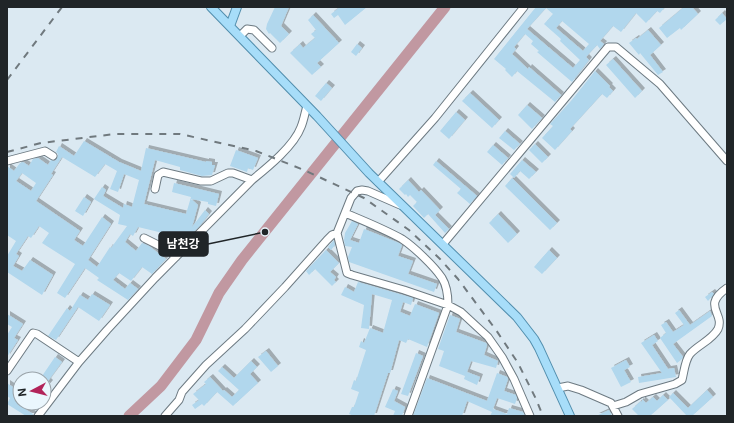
<svg xmlns="http://www.w3.org/2000/svg" width="734" height="423" font-family="Inter,'Noto Sans KR',sans-serif">
  <style>
    .lines { fill: none; stroke-linecap: round; stroke-linejoin: round }
    .river { stroke: #c198a1; stroke-width: 11 }
    .building { fill: #b1d7ed; fill-rule: evenodd; filter: url(#shadow) }
    .minor-casing { stroke: #6d7a82; stroke-width: 9 }
    .major-casing { stroke: #528ead; stroke-width: 10 }
    .minor { stroke: #fff; stroke-width: 7 }
    .major { stroke: #a7ddf9; stroke-width: 8 }
    .rail { stroke: #70797e; stroke-width: 2; stroke-dasharray: 7 7; stroke-linecap: butt }
    .leader { fill: none; stroke: #202528; stroke-width: 1.5 }
    .callout-dot { fill: #202528; stroke: #eaf6fd; stroke-width: 1.5 }
    .callout { fill: #202528; stroke: #202528; stroke-width: 1.5 }
    .callout-label { font-size: 12px; text-anchor: middle; font-weight: bold; fill: #fff }
  </style>
  <defs>
    <filter id="shadow"><feDropShadow dx="3" dy="-3" stdDeviation="0" flood-color="#0004"/></filter>
  </defs>
  <rect width="100%" height="100%" fill="#dbe9f2"/>
  <g class="lines">
    <path class="river" d="M129,416L161,386L196,340L219,293L242,260L445,7"/>
  </g>
  <path class="building" d="M275,7H289L281,26L289,34L280,43L270,33L269,34L266,29L267,24Z
    M340,7H367L345,25L338,15L334,18L331,14Z
    M536,7H665L660,13L657,11L646,23L636,13L621,32L613,26L600,41L604,44L600,49L597,45L586,57L589,60L572,82L537,52L539,51L531,44L533,41L525,34L514,47L516,49L512,54L528,69L529,67L561,95L555,102L517,71L512,77L505,70L506,69L494,59ZM546,8L553,14L544,24L561,39L560,41L580,60L573,68L527,29ZM562,21L589,44L583,51L556,28Z
    M684,7H692L698,14L681,30L680,28L667,38L659,28Z
    M722,13L727,19L720,25L715,20Z
    M313,15L339,43L317,63L321,67L312,75L290,53L300,44L303,48L315,38L311,34L316,30L308,20Z
    M648,30L661,45L650,55L663,72L658,75L640,53L639,55L629,43L636,38L637,39Z
    M357,44L362,48L356,56L351,52Z
    M613,59L642,91L635,98L606,65Z
    M595,71L610,86L609,87L613,91L607,98L602,94L570,129L572,131L555,150L542,138L553,126L550,124L571,101Z
    M326,83L332,88L321,101L315,96Z
    M470,93L499,120L492,128L462,101Z
    M527,105L542,118L532,129L518,115Z
    M456,112L465,120L449,139L440,131Z
    M505,131L520,144L514,150L499,138Z
    M84,141L119,162L141,171L146,148L206,162V161L212,162V165H215L212,175L202,176L180,170V167L155,160L144,204L186,214L191,197L172,192L174,183L219,194L216,206L208,204V202L191,199L198,205L192,227L205,210L209,214L199,227L183,242L177,235L174,246L165,243L167,234L138,227L133,236L130,234L125,242L136,251L142,243L149,246L166,259L152,274L142,267L131,281L119,273L113,280L125,289L130,283L138,289L128,300L97,280L99,278L85,268L65,298L57,293L75,264L42,243L49,233L39,226L31,238L28,236L16,254L19,256L13,266L22,271L30,260L53,275L42,295L7,272V256L16,241L7,235V166L14,171L20,163L23,162L29,166L33,159L38,158L48,165L51,160L55,161L57,158L58,154L56,152L59,146L74,156ZM62,157L95,177L105,164L117,171L110,189L118,192L124,174L139,180L132,207L124,204L123,208L103,196L106,190L102,187L94,199L120,215L118,224L127,226L111,248L110,247L97,267L88,260L111,224L102,217L83,246L74,240L80,231L36,201L53,175L51,174ZM22,173L36,183L31,191L16,181Z
    M535,144L548,157L542,163L529,150Z
    M493,145L508,158L502,165L487,152Z
    M236,150L258,158L253,170L248,168L247,172L230,166Z
    M522,160L536,172L529,179L520,171L514,178L510,174Z
    M436,161L477,196L470,204L457,193L461,189L433,165Z
    M512,178L557,223L550,230L505,186Z
    M408,180L419,192L421,190L440,210L435,215L449,229L445,233L428,214L424,218L413,206L417,202L410,195L408,197L406,194L405,195L399,189Z
    M84,197L91,202L83,216L75,211Z
    M498,214L517,234L508,243L489,223Z
    M352,221L358,224L350,240L359,243L364,229L399,243L402,245L398,256L413,261L408,274L437,284L434,292L349,262L348,257L352,247L345,246L344,240L345,233Z
    M334,240L335,245L331,250L328,247Z
    M326,250L339,263L330,272L336,277L334,280L336,282L332,286L315,269L309,275L306,271Z
    M549,250L557,258L542,274L534,267Z
    M358,282L413,298L411,305L403,302L400,312L410,316L415,304L439,313L427,347L408,339L406,343L399,340L392,366L390,373H388L374,416H354L349,414L352,407H354L359,392L351,389L354,380L356,381L366,350L359,347L361,341L364,343L370,328L383,333L392,300L372,294L369,329L361,328L364,305L341,295L345,287L354,292Z
    M712,292L714,294L708,301L705,297Z
    M92,294L110,305L99,321L78,307L56,340L48,336L67,308L70,311L80,295L88,300Z
    M679,310L690,325L710,311L712,316L673,344L683,357L681,360L677,363L660,338L666,333L661,325L666,322L673,332L684,325L675,313Z
    M7,314L23,324L14,338L18,340L7,357V335L12,327L7,324Z
    M450,315L460,319L456,332L486,343L487,345L484,355L498,361L496,368L471,361L467,372L480,377L477,385L464,379L465,376L439,366L444,351L438,349Z
    M654,335L658,341L652,345L668,369L674,368L676,377L639,383L638,377L662,373L641,343Z
    M266,351L278,366L271,372L258,357Z
    M416,353L423,356L408,396L401,394Z
    M55,357L62,362L48,381L50,383L44,390V379H40Z
    M626,360L630,367L624,370L631,382L621,387L611,368Z
    M251,361L257,367L250,374L258,383L233,406L217,392L204,406L202,404L195,409L192,405L199,400L193,394L206,384L204,382L210,377L223,391L224,390L232,397L239,390L218,371L222,367L234,378Z
    M497,373L507,377L508,379L504,391L516,395L517,398L515,404L497,398L493,409L507,414L509,408L523,412L525,416H490L492,412L467,401L462,416H413L427,378L487,401Z
    M7,383L20,392V403H29L25,409L33,414V416H26L7,404L10,398L7,396Z
    M393,389L398,391L394,401L405,407L402,416H393L395,411L385,407Z
    M707,390L713,397L692,416H687L669,397L673,393L688,408Z
    M663,395L668,400L650,416H639L632,409L641,401L642,402V399L646,403L653,397L657,401Z
    M609,410L612,416H596Z"/>
  <g class="lines">
    <defs>
      <path id="minor" d="M240,36L247,29L254,30L272,48
        M7,161L45,151L53,156
        M378,182L435,118L524,7
        M155,189L158,175L163,172L201,181H211L228,173H233L252,180
        M400,205L368,191L362,190L357,191L351,198L337,233L347,273L352,275L404,290L448,305L461,312L488,337L502,357L514,379L530,416
        M345,213C364,221 384,229 402,239C414,247 434,266 442,278C447,286 448,296 448,305L408,416
        M144,238L170,251L176,257
        M443,244L608,47H616L660,84L727,161
        M7,371L33,333L37,334L79,362
        M558,388L568,386L581,390L611,403L618,416
        M613,406L626,402L640,394L675,384L682,380C684,372 685,360 690,354C698,345 712,340 718,329C725,313 701,306 727,288
        M38,416L79,362L107,330L155,278L252,180C268,167 294,146 301,127C304,120 305,112 307,106
        M165,416L179,400L182,392L206,365L245,329L285,287L327,240L332,235L337,233"/>
      <path id="major" d="M211,7L317,116L369,173L517,317L534,339L539,348L570,416
        M230,26L237,7"/>
    </defs>
    <use href="#minor" class="minor-casing"/>
    <use href="#major" class="major-casing"/>
    <use href="#minor" class="minor"/>
    <use href="#major" class="major"/>
    <path class="rail" d="M7,80L62,7
      M7,152L41,143L115,134H180L256,151L304,170L364,198L409,230L440,259L458,279L496,330L518,363L536,399L543,416"/>
  </g>
  <path class="leader" d="M265 232L208 244"/>
  <circle class="callout-dot" cx="265" cy="232" r="4"/>
  <rect class="callout" x="159" y="232" width="49" height="24" rx="4"/>
  <g class="callout-label">
    <text x="183" y="248">남천강</text>
  </g>
  <rect width="734" height="423" fill="none" stroke="#202528" stroke-width="16"/>
  <g transform="translate(32 391) rotate(263)"><circle r="19" fill="#eaf6fd" stroke="#99a2a8"/>
  <path d="M0-3L7 15L0 10L-7 15Z" fill="#b2245a"/>
  <text y="-6" font-size="11" font-weight="bold" text-anchor="middle" fill="#202528">N</text>
  </g>
</svg>
